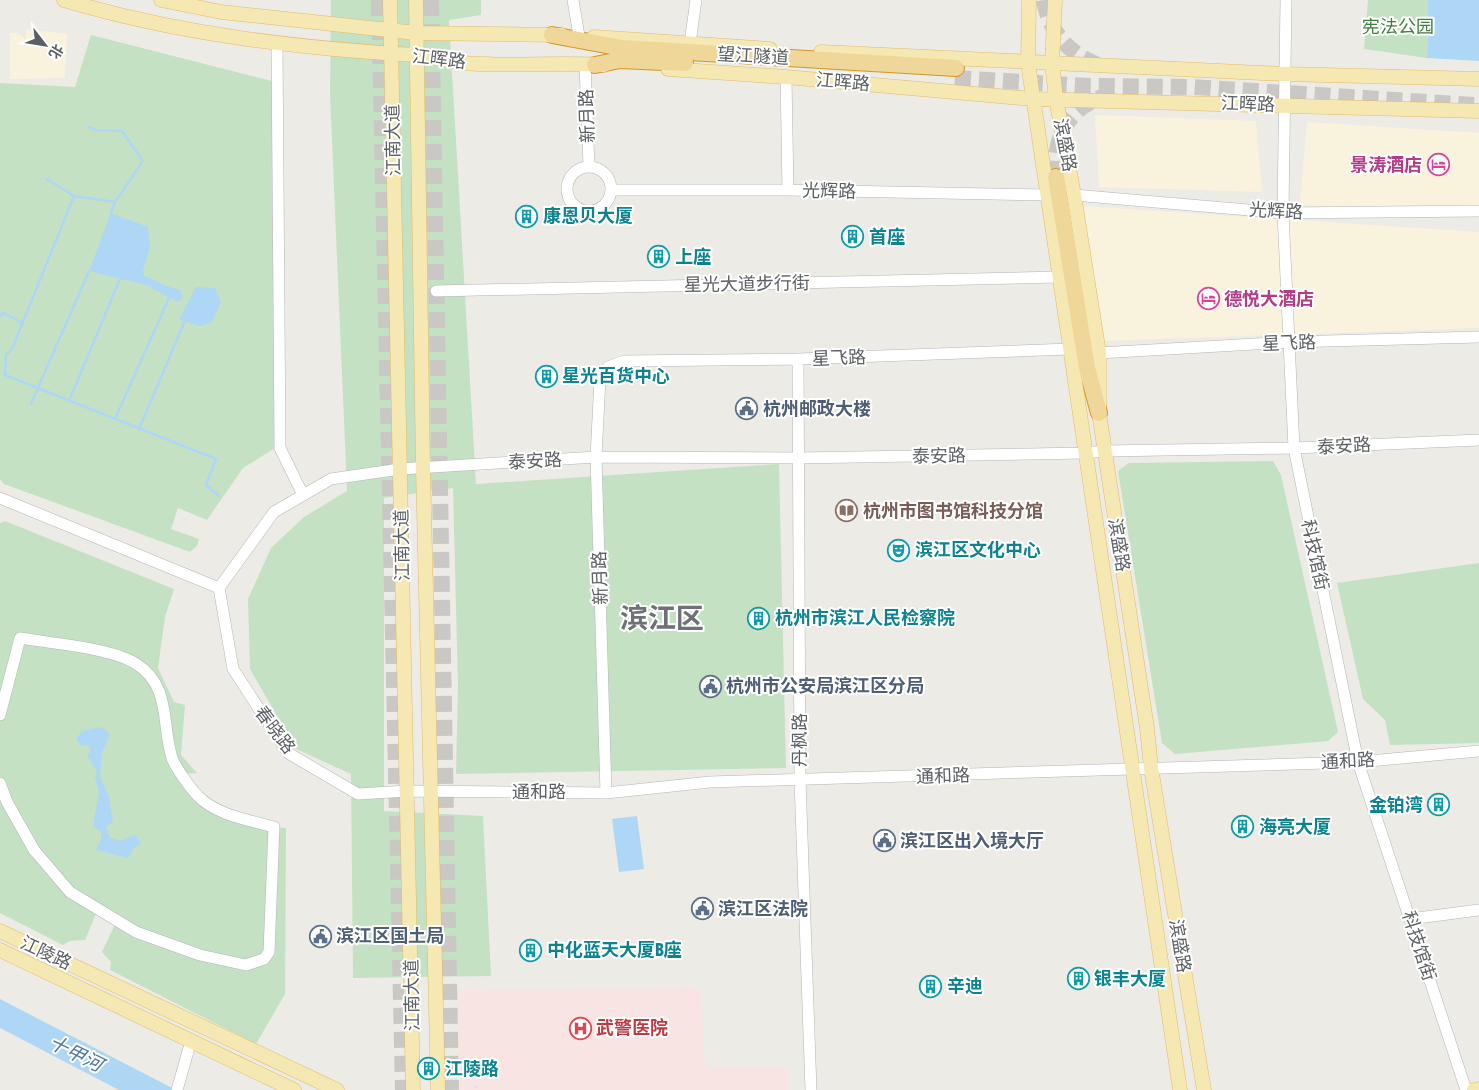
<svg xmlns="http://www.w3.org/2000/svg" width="1479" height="1090" font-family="'Asap Condensed','Noto Sans SC',sans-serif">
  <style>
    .commercial { fill: #f9f2dd }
    .medical { fill: #f8e4e3 }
    .green { fill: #c5e1c4 }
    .water { fill: #add7f4 }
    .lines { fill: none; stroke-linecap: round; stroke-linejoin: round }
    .stream { stroke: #add7f4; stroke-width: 2.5 }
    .highway-tunnel { stroke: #c9c8c4; stroke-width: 16; stroke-dasharray: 16 8; stroke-linecap: butt }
    .minor-casing { stroke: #b2b4b8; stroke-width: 12 }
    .major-casing { stroke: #dfbb6b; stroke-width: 15 }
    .highway-casing { stroke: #d5961d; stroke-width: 18 }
    .minor { stroke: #fff; stroke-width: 11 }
    .major { stroke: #f5e8b2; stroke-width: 14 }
    .highway { stroke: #efd799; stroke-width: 16 }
    .labels { text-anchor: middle; stroke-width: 4; stroke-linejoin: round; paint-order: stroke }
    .park-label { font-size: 18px; fill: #407f41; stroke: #fff }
    .street-label { font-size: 18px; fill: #5c6063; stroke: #fff }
    .hotel-label { font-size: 18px; font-weight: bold; fill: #b23c85; stroke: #fff; text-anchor: end }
    .culture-label { font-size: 18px; font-weight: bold; fill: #0d838f; stroke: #fff; text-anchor: start }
    .service-label { font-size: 18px; font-weight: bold; fill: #4e5e75; stroke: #fff; text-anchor: start }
    .education-label { font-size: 18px; font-weight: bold; fill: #785e54; stroke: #fff; text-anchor: start }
    .health-label { font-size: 18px; font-weight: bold; fill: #be3a42; stroke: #fff; text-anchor: start }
    .water-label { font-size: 19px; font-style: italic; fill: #4c79a4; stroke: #fff }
    .town-label { font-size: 28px; font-weight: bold; fill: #6e7175; stroke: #fff }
  </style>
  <rect width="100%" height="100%" fill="#edebe5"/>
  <path class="commercial" d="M26,29L67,34L65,78L10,79V33H18L26,40Z
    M1095,115L1256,121L1262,192L1099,187Z
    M1307,122L1479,133V216L1300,205Z
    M1083,206L1479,232V328L1100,341Z"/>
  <path class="medical" d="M700,988L705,1067H787L788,1090H459L456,990Z"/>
  <path class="green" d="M331,0H481V15L449,20L476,484L779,464L786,768L456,774L458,686L453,488L384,498V811L483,816L491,976L353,978L351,774L296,749L250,669L248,599L271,548L304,517L347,491L330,94Z
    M1368,0H1428L1427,58L1364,49Z
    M91,35L276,82L275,448L243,468L207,520L178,508L171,529L199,539L197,546L190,552L4,484L0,479V83L75,87Z
    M1273,461L1281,475L1338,732L1328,741L1175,754L1162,743L1118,471L1129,463Z
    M5,521L174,589L165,617L158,668L174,702L185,705L181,755L197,773L183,774L198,796L274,827L286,828L285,994L256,1044L110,970L111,962L102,952L117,920L98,909L85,940L70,941L63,945L0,913V523Z
    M1479,563V743L1390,745L1385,720L1363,699L1337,583Z"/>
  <path class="water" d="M1428,0H1479V61L1427,58Z
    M111,213L148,227L150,247L143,271L144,276L169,287L181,290L182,299L178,302L146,285L89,271Z
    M196,287L215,288L221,302L211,323L200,326L179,320Z
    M101,727L110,734L102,753L100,777L109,796L113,822L106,827L110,838L122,841L135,834L141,843L134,848L128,858L96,850L101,839V832L93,826L99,792L95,777L97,772L87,755L91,750L88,745L81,746L76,739L82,731Z
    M637,816L644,869L619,872L612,819Z
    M0,999L176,1090H119L0,1028Z"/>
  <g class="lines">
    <path class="stream" d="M89,127L96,130L122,131L143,161L115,202
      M47,179L74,196L115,202L111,213
      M74,196L12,349L6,355L5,375L216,459L206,485L219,496
      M0,316L3,313L22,323
      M69,401L120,279
      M31,404L89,271
      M115,419L169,298
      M139,429L184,323"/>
    <path class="highway-tunnel" d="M379,0L403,1090
      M431,0L451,1090
      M1044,0C1049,33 1070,55 1101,66
      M955,78L1089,86L1193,87L1474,105
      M1056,177C1053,141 1066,109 1102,97"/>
    <defs>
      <path id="minor" d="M573,0L579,36
        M1286,0L1283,213L1294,448L1358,762L1466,1090
        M277,43L280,448L303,495
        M690,43L696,0
        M585,65L589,167
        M786,77L788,190
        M567 189a22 22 0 1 1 44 0a22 22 0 1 1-44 0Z
        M611,190H788L1047,195
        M1074,195L1283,213L1479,211
        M436,291L1059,277
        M1099,353L1289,342L1479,337
        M798,359L800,780L811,1090
        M1479,440L1294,448L1105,451L1084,453L798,458L596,457L400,469L331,479L274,512L219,588L233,669L288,753L358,794L408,791L606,793L710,782L1358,762L1479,751
        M0,498L219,588
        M0,715L20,638C50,643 110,648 135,663C172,686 161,723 172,758C175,767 191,789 198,796C216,815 249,820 274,827L269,952L264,959L246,965L200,955L136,932L70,892L34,850L7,802L0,783
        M606,793L596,457L600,379L608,367L624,361L798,359L1070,349
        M1410,919L1479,910
        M177,1090L191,1041"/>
      <path id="major" d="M64,0C178,34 296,48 415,55C432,55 448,61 464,63C510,67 558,62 604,65
        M161,0L221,12L416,33L562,35
        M390,0L413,1090
        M416,0L423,468L438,1090
        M1029,0L1028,63L1180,1090
        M1055,0L1052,63L1056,99L1074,195L1099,353V413L1147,728L1151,768L1204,1090
        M594,37L770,49
        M821,52L1285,74L1479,79
        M668,69L786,77L1033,99L1479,111
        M0,931L337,1090
        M0,950L294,1090
        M1474,1090L1479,1089"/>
      <path id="highway" d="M552,35L622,48L956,68
        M595,65L620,60L685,63
        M1056,177L1087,368L1099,413"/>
    </defs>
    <use href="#minor" class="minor-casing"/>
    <use href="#major" class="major-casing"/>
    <use href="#highway" class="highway-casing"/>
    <use href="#minor" class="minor"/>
    <use href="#major" class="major"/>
    <use href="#highway" class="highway"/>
  </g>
  <defs>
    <symbol id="hotel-ring" viewBox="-11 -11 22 22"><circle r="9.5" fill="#fff" stroke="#d1479c" stroke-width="1.5"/><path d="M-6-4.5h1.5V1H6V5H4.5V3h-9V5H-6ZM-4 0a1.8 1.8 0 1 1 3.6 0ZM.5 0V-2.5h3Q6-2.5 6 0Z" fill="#d1479c"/></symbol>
    <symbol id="building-ring" viewBox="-11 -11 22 22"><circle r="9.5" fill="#fff" stroke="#0f9aa8" stroke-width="1.5"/><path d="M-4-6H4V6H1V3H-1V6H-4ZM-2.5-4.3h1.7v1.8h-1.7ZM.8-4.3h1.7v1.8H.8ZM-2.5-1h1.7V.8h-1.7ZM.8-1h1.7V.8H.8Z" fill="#0f9aa8"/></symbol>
    <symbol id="civic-ring" viewBox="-11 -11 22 22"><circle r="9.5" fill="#fff" stroke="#5c6f8a" stroke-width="1.5"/><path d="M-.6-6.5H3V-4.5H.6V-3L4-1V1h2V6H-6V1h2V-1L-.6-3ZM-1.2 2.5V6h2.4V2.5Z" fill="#5c6f8a"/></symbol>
    <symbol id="library-ring" viewBox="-11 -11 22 22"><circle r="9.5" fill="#fff" stroke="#8d6e63" stroke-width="1.5"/><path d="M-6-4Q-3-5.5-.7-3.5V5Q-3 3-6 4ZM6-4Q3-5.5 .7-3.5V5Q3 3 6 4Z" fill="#8d6e63"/></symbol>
    <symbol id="theatre-ring" viewBox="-11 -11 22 22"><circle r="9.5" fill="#fff" stroke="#0f9aa8" stroke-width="1.5"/><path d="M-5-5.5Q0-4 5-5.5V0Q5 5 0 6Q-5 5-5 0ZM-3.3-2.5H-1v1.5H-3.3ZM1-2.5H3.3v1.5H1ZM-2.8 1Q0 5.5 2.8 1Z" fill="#0f9aa8"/></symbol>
    <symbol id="hospital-ring" viewBox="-11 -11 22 22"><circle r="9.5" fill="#fff" stroke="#e0444e" stroke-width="1.5"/><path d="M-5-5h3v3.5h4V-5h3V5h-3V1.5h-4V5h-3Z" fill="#e0444e"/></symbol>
  </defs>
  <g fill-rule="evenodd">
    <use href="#hotel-ring" x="1426" y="152" width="25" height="25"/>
    <use href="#building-ring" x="514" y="204" width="25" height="25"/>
    <use href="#building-ring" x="840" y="224" width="25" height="25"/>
    <use href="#building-ring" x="646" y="244" width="25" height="25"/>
    <use href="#hotel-ring" x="1196" y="286" width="25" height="25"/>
    <use href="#building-ring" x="534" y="364" width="25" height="25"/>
    <use href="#civic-ring" x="734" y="396" width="25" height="25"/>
    <use href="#library-ring" x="834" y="498" width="25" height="25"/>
    <use href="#theatre-ring" x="886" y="538" width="25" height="25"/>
    <use href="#building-ring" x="746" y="606" width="25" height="25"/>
    <use href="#civic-ring" x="698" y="674" width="25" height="25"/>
    <use href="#building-ring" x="1426" y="792" width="25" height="25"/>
    <use href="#building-ring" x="1230" y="814" width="25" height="25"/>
    <use href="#civic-ring" x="872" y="828" width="25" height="25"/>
    <use href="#civic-ring" x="690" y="896" width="25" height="25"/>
    <use href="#civic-ring" x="308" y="924" width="25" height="25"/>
    <use href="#building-ring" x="518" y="938" width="25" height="25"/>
    <use href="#building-ring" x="1066" y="966" width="25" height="25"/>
    <use href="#building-ring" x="918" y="974" width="25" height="25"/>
    <use href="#hospital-ring" x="568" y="1016" width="25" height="25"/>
    <use href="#building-ring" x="416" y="1056" width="25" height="25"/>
  </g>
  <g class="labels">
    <g class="park-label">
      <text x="1398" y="33">宪法公园</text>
    </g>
    <g class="street-label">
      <text transform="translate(753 56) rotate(3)" y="6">望江隧道</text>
      <text transform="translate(439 59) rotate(7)" y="6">江晖路</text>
      <text transform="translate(843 82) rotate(5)" y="6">江晖路</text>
      <text transform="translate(1248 104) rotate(2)" y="6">江晖路</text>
      <text transform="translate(587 116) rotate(-92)" y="6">新月路</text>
      <text transform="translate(393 140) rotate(-91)" y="6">江南大道</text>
      <text transform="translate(1065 145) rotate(79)" y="6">滨盛路</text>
      <text transform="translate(829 191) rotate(1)" y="6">光辉路</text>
      <text transform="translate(1276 211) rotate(3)" y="6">光辉路</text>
      <text transform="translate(747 284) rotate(-1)" y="6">星光大道步行街</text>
      <text transform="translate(1289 343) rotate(-2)" y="6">星飞路</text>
      <text transform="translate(839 358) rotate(-2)" y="6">星飞路</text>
      <text transform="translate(1344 446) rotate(-3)" y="6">泰安路</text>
      <text transform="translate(939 456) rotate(-1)" y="6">泰安路</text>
      <text transform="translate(535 461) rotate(-3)" y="6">泰安路</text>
      <text transform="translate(402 545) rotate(-91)" y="6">江南大道</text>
      <text transform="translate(1119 545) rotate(81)" y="6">滨盛路</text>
      <text transform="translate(1315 555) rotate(78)" y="6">科技馆街</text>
      <text transform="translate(600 578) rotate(-92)" y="6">新月路</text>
      <text transform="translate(275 730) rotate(53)" y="6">春晓路</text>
      <text transform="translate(800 740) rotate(-90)" y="6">丹枫路</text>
      <text transform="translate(1348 761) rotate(-3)" y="6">通和路</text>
      <text transform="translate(943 776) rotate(-2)" y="6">通和路</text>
      <text x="539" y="798">通和路</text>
      <text transform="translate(1180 946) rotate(81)" y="6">滨盛路</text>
      <text transform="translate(1419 946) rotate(72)" y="6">科技馆街</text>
      <text transform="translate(46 953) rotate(25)" y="6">江陵路</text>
      <text transform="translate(412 995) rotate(-91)" y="6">江南大道</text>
    </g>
    <g class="hotel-label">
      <text x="1422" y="171">景涛酒店</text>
      <text x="1224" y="305" text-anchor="start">德悦大酒店</text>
    </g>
    <g class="culture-label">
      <text x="543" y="222">康恩贝大厦</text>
      <text x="869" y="243">首座</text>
      <text x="675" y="263">上座</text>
      <text x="562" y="382">星光百货中心</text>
      <text x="915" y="556">滨江区文化中心</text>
      <text x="775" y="624">杭州市滨江人民检察院</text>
      <text x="1423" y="811" text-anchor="end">金铂湾</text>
      <text x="1259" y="833">海亮大厦</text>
      <text x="547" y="956">中化蓝天大厦B座</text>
      <text x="1094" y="985">银丰大厦</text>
      <text x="947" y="992">辛迪</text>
      <text x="445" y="1075">江陵路</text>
    </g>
    <g class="service-label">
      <text x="763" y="415">杭州邮政大楼</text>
      <text x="726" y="692">杭州市公安局滨江区分局</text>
      <text x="900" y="847">滨江区出入境大厅</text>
      <text x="718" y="915">滨江区法院</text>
      <text x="336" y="942">滨江区国土局</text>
    </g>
    <g class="education-label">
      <text x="863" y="517">杭州市图书馆科技分馆</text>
    </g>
    <g class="health-label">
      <text x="596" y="1034">武警医院</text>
    </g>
    <g class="water-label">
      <text transform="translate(76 1053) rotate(26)" y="7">十甲河</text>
    </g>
    <g class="town-label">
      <text x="662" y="628">滨江区</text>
    </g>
  </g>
  <g transform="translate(45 45) rotate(121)" stroke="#ffffff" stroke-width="4" paint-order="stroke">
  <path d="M0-4L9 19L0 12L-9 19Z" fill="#5c6063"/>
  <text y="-8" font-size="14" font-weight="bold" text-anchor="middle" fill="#5c6063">北</text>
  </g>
</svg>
